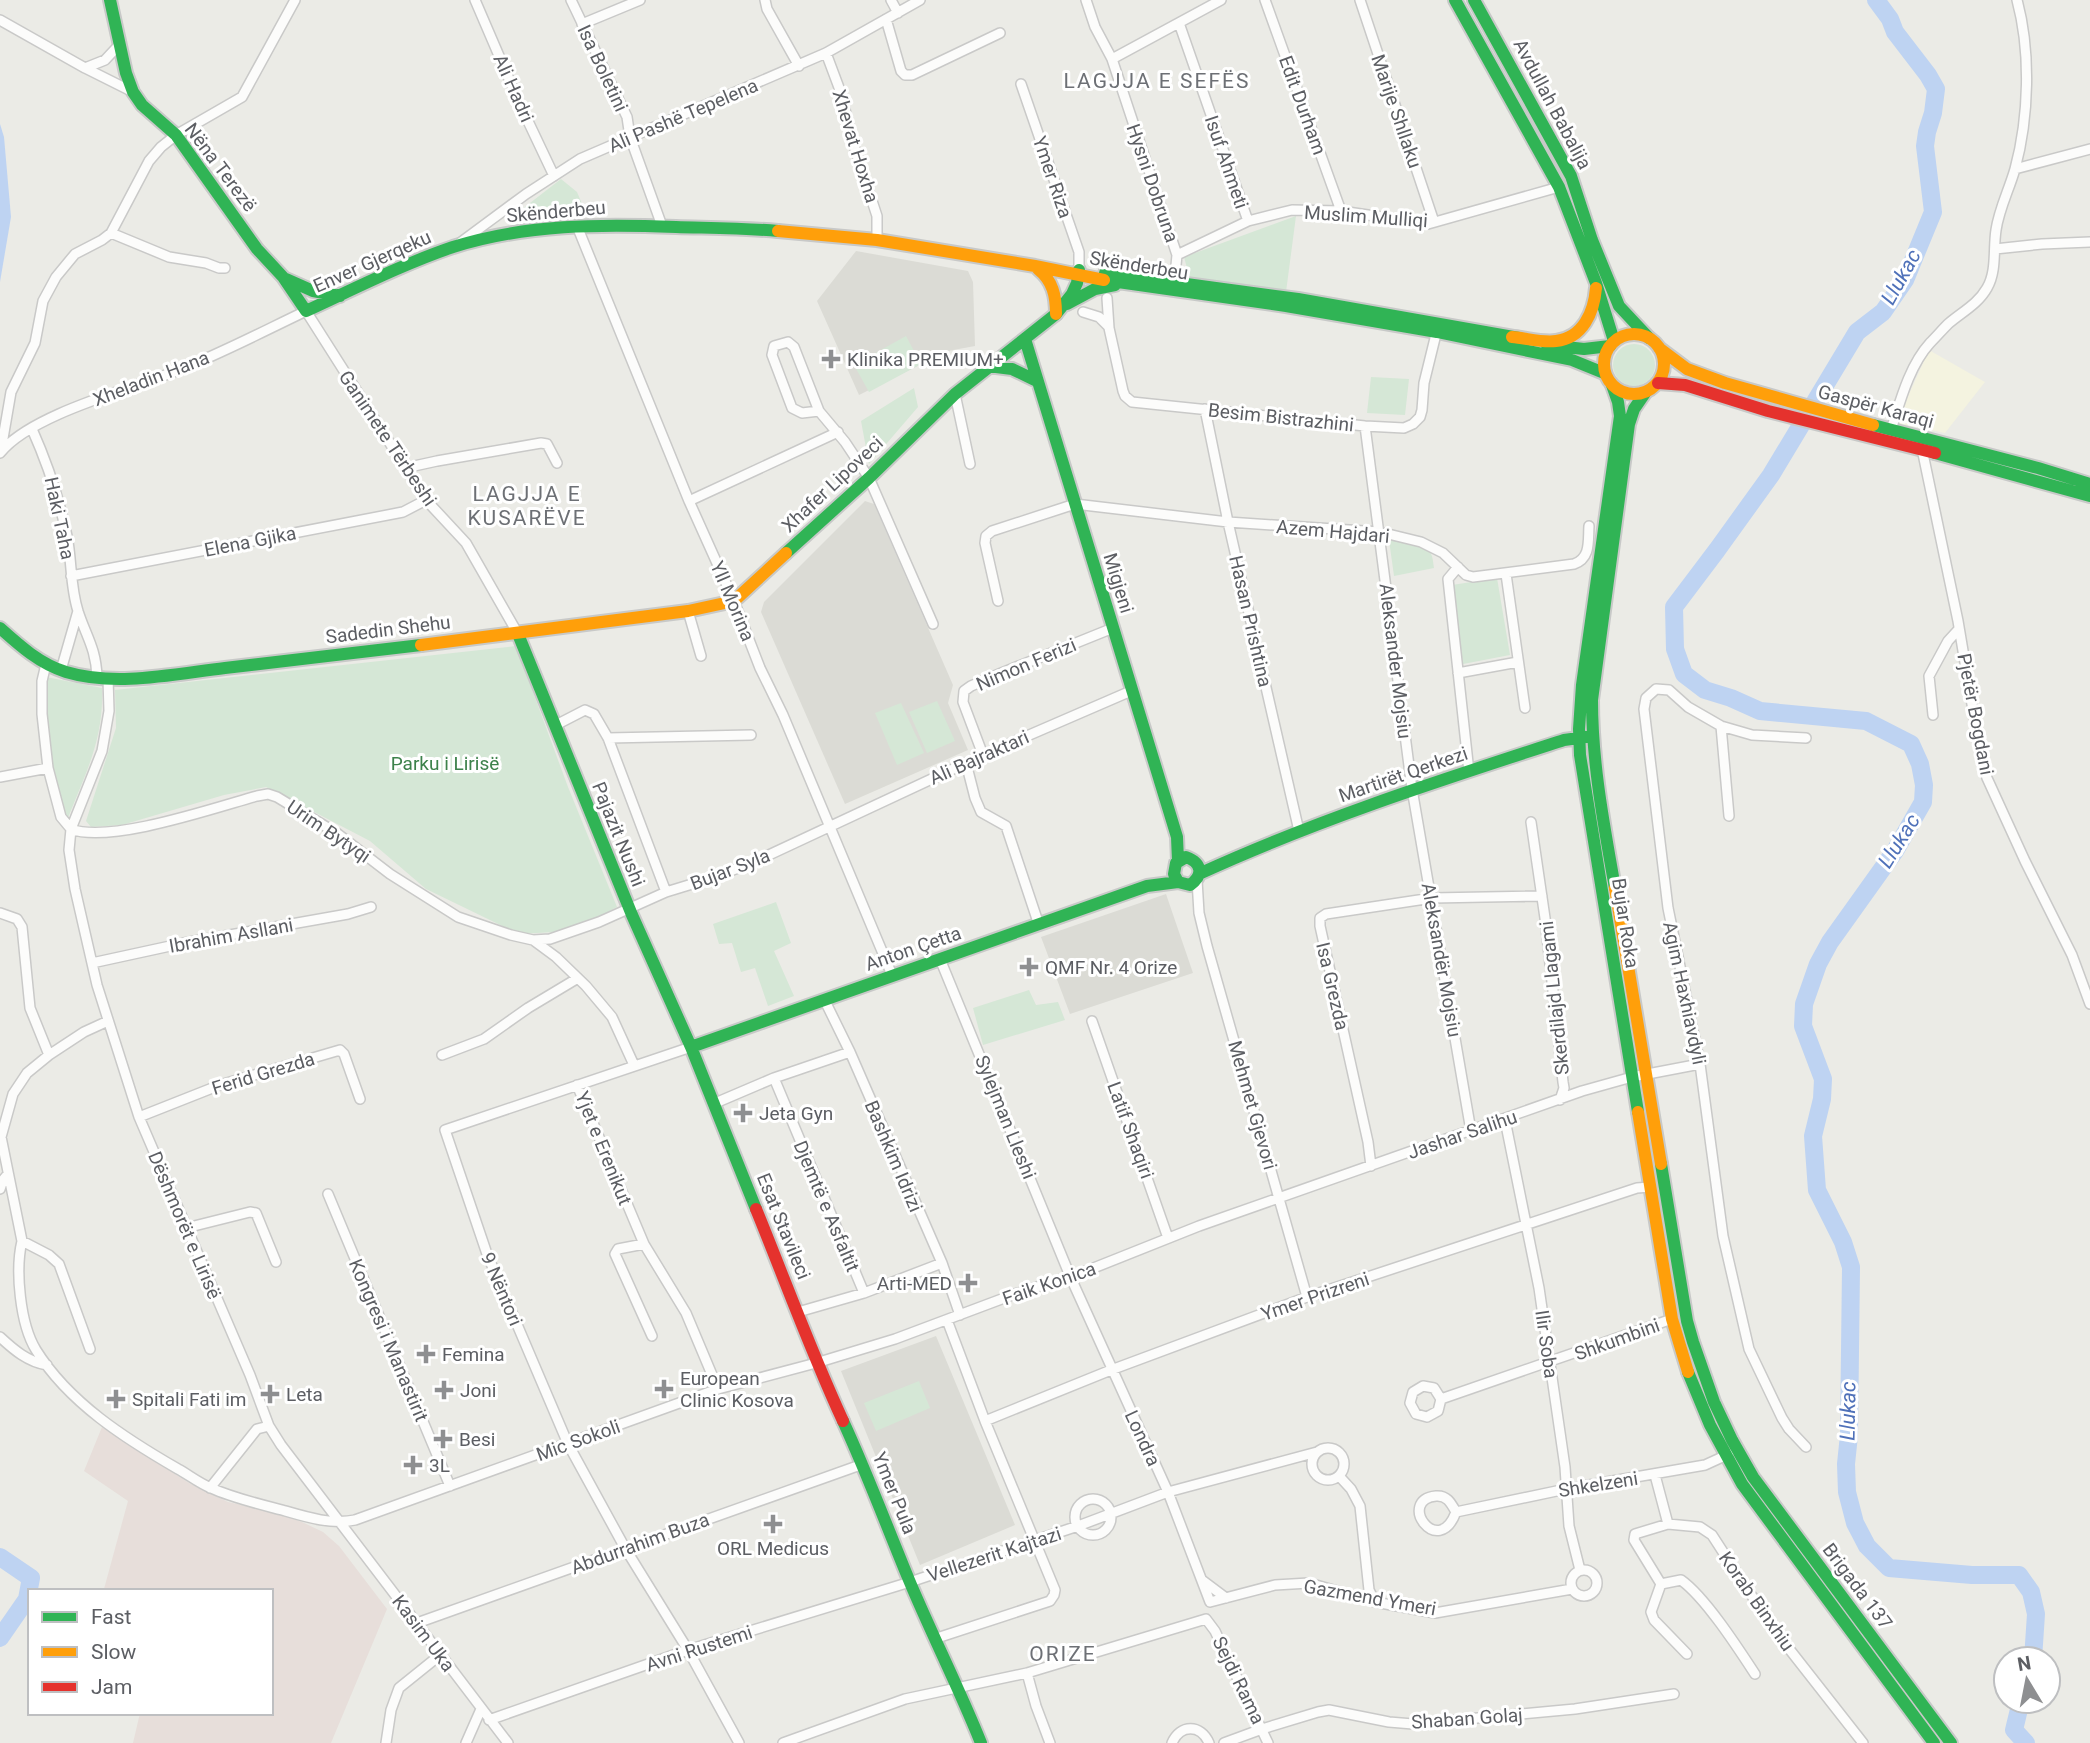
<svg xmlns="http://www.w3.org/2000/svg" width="2090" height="1743" font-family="Roboto,sans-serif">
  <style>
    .commercial { fill: #f4f3e0 }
    .education { fill: #dbdbd5 }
    .medical { fill: #e7deda }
    .green { fill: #d5e7d6 }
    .water { fill: #bed3f2 }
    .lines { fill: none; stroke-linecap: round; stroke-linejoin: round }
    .river { stroke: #bed3f2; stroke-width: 18 }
    .street-casing { stroke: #c9c9c8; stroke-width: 12 }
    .fast-casing { stroke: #c8c9c8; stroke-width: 16 }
    .slow-casing { stroke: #c8c9c8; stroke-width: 16 }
    .jam-casing { stroke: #c8c9c8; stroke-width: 16 }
    .street { stroke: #fcfcfb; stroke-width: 9 }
    .fast { stroke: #30b455; stroke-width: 12 }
    .slow { stroke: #ff9f0a; stroke-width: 12 }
    .jam { stroke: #e5322d; stroke-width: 12 }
    .poi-dot { fill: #8e8f91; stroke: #fff; stroke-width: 2.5 }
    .labels { text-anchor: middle; stroke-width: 6; stroke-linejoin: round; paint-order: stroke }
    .street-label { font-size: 19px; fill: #5c5e63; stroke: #fff }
    .poi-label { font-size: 19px; fill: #5c5e63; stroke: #fff; text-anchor: start }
    .park-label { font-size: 19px; fill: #3d824b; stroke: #fff }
    .neighbourhood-label { font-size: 21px; letter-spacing: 2px; fill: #6d7075; stroke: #fff }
    .water-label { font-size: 21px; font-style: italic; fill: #4f71b9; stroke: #fff }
  </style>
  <rect width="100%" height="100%" fill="#ebebe6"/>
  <path class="commercial" d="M1929,350L1985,382L1945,433L1896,423Z"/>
  <path class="education" d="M856,251L968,271L973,282L975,346L948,351L859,395L817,301Z
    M865,501L874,504L953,685L948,703L968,750L845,804L761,612L764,602Z
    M1166,894L1193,973L1070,1014L1041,937Z
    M936,1336L1015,1525L920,1565L841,1371Z"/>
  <path class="medical" d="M102,1427L189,1483L228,1502L269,1511L302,1522L323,1532L339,1546L387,1609L331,1743H133L140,1713H271V1591H111L104,1589L128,1501L84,1471Z"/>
  <path class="green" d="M561,179L577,192L585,211L508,220Z
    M1296,216L1286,292L1190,279L1184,257Z
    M906,336L921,364L869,392L854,365Z
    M1613 365a21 21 0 1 1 42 0a21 21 0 1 1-42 0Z
    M1371,377L1409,379L1405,415L1367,413Z
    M914,388L918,407L869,464L861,421Z
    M1389,540C1401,542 1420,542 1429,551C1433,555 1433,562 1434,568L1394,576Z
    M1497,578L1510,655L1463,664L1452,585Z
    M516,646L568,787L617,907L573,931L519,934L426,889L370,841L266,787L224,795L122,825L91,827L86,821L116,728L115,690Z
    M41,676L102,688C104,739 86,772 68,818L59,806L42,716Z
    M937,701L955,741L927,753L909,712Z
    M901,703L924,753L897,765L875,713Z
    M776,902L791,943L774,951L794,996L768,1006L755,968L741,972L732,943L719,944L713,924Z
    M1029,990L1036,1005L1058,1002L1065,1020L983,1045L973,1008Z
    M919,1381L930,1408L876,1431L864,1403Z"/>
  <path class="water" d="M0,124L4,137L11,217L0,282Z"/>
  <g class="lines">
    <path class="river" d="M1876,0L1890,19L1895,32L1928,75L1936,89L1933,113L1927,132L1925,146L1933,212L1905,280L1883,312L1857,332L1771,475L1717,550L1674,607L1675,649L1684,674L1705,690L1731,698L1760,711L1866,721L1911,744L1920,764L1924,785L1923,802L1895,851L1830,942L1818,964L1804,1004L1803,1026L1823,1079L1822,1099L1813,1136L1817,1190L1843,1242L1851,1267L1849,1435L1846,1464L1847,1492L1855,1523L1867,1546L1889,1568L1972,1575H2019L2031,1592L2036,1614L2033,1659
      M0,1557L31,1578L27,1599L0,1638
      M2021,1701L2014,1730L2026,1743"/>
    <defs>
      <path id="street" d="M475,0L518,100L554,176
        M571,0L627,117L630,137L662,226
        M765,0L767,9L799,66
        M891,0L898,13
        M1086,0L1095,27L1112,59L1177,255L1174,286
        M1265,0L1341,211
        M1360,0L1434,222
        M886,19L901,71L905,75H912L1000,33
        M0,20L85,68L133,92
        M1179,23L1248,221
        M582,24L640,0
        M826,53L841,93L853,143L877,216V240
        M1112,59L1221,0
        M85,68L105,60L119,45
        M1021,84L1079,252V270
        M2015,169L2090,149
        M577,226L689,501L734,601L760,668L783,715L892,975
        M111,233L169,257L206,263L219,268H225
        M457,245L526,194L580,159L826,53L920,0
        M1995,249L2042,244L2090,242
        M1177,255L1248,221L1292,210L1341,211L1428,224L1559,187
        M1107,298L1109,328L1123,391L1125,396L1132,402L1365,426L1404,428L1413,424L1420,417L1422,410L1424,383L1438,326
        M1083,312L1099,317L1108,326
        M955,394L970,464
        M1205,409L1228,522L1299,831
        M819,411L802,413L792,408L772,355L774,346L788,342L794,347L819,411L845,442L869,478L933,624
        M1365,426L1412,789L1471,1131
        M32,429C48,465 59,497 67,536C72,561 70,586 78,611C86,636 96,648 97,677
        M1891,430C1900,402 1909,366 1930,343C1936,337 1942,330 1948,324C1962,312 1978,304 1987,288C1997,271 1993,249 1996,230C1999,209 2009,190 2015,169C2029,117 2031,52 2017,0
        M1922,449L1958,621L1980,752L1987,778L2025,861L2072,955L2090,1004
        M1,450L11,392L35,343L43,301L56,277L75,254L102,240L111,233L149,161L161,147L176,135L242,97L295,0
        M0,453C31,414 131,389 179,370C222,353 264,331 306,311L426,500L466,543L518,634
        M405,468L437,461L541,443L547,444L557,463
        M689,501L838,432
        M1458,567L1448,579L1469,772
        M1506,574L1525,708
        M71,576L403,512L426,500
        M998,601L985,543L986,536L992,531L1075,504L1228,522L1380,532L1421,542L1443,553L1466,575L1473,577L1574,564C1591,558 1588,541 1589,526
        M688,611L701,656
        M46,664L42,681V714L48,768L61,817L71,829L69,850L75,889L97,985L139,1117L250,1375L269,1426L281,1445L508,1743
        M61,670L78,611
        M1458,673L1518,662
        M1933,715L1929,676L1948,641L1959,629
        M554,726L585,710L594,714L608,738L666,892
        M1721,726L1729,816
        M608,738L751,735
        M983,755L963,702L964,691L971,686L999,674L1113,628
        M966,763L975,798L981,812L1006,826L1039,925
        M0,777L48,768
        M1531,822L1545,918L1563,1082L1564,1088L1560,1100
        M71,829C109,844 214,808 257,796L268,794L277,797L338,834L390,874L458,917L511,935L533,940L556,957L586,986L612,1017L634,1065
        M71,829L102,751L109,711L108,678
        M1197,880L1199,913L1207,946L1307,1297
        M0,913L17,919L22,927L30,1008L49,1055
        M533,940L550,939L599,922L666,892L715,877L756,861L983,755L1131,691
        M940,959L1070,1276L1168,1492L1210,1602L1275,1585L1309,1583L1375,1602L1435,1613L1572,1589
        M92,963L184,943L348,914L371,907
        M824,999L850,1052L942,1263L960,1315
        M108,1021L84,1032L49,1055L27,1073L13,1094L1,1137L22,1241C15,1270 20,1324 36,1350C69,1403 126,1439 178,1469C189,1475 199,1483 211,1488C233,1498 259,1504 282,1510C306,1517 331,1525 355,1520L718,1389L816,1363L895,1339L1015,1294L1081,1273L1199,1226L1582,1091L1632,1077L1700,1064
        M1092,1021L1168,1238
        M691,1047L445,1130L487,1254L568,1444L625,1548L688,1650L739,1743
        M850,1052L774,1078L864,1293
        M442,1055L484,1039L528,1008L578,978
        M577,1085L644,1244L686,1313L718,1389
        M713,1104L774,1078
        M139,1117L220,1085L340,1050L344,1054L360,1099
        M1505,1120L1539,1288L1565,1467L1569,1526L1580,1570
        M1371,1166L1368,1142L1320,926V918L1326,914L1432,898L1542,896
        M0,1189L3,1180L8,1174
        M328,1194L450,1486
        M186,1228L250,1212L256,1213L276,1262
        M22,1241L49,1255L59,1264L90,1349
        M644,1244L618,1249L615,1254L652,1336
        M798,1312L864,1293L942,1263
        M0,1337C14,1350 28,1362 47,1365
        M1441,1399L1438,1411L1427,1417L1416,1414L1410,1403L1413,1392L1423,1386L1434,1388L1441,1399L1672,1319
        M985,1421L1111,1370L1307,1297L1637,1188L1650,1187
        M1806,1447L1789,1429L1782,1418L1749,1349L1723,1236L1700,1064L1668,908L1644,709L1646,698L1656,689L1669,690L1688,707L1721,726L1752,735L1806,738
        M1312 1464a16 16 0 1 1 32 0a16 16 0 1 1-32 0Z
        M1655,1475L1668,1524L1700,1527L1712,1535L1747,1589L1790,1650L1863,1743
        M1339,1476L1351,1489L1360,1506L1369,1590L1375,1602
        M210,1488L257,1429L269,1426
        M1075 1517a18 18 0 1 1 36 0a18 18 0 1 1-36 0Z
        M1456,1512C1451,1503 1447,1495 1436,1496C1396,1500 1438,1560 1456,1512L1566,1489L1705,1465L1729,1454
        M1668,1524L1635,1534L1634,1540L1661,1584L1651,1612L1654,1620L1687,1654
        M1571 1583a13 13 0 1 1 26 0a13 13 0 1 1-26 0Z
        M1202,1580L1226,1598
        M1661,1584L1681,1580C1705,1597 1738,1648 1755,1674
        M417,1623L863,1464
        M934,1639L1050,1601L1054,1595L1055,1590L985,1421L947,1320
        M1027,1673L1036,1706L1050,1743
        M489,1720L688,1650L910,1582L1078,1526L1168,1492L1317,1452
        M386,1743L391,1710L399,1688L440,1655
        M466,1743L481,1709
        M783,1743L905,1699L1027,1673L1206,1619L1215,1631L1268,1743
        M1172,1743C1180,1724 1201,1724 1209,1743
        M1224,1743L1262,1729L1318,1712L1329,1710L1389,1722L1413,1724L1575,1709L1674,1694"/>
      <path id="fast" d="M110,0L126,73L133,92L142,105L176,135L257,249L283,277L306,311C354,289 403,264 453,247C526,224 601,224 676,227C710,228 744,228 778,231
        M1455,0L1559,187L1596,283L1614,341
        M1474,0L1571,176L1592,240L1619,306L1649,338
        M1105,273L1298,299L1519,338
        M286,279L313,291L340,296
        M1104,280L1286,306L1437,332L1572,360L1604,373
        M1067,304L1095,289L1115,285
        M1025,339L1177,837L1178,861
        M1547,345L1584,349L1610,346
        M988,366L1012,369L1037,381
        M1612,385L1618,402L1620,416L1582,685L1579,729L1580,755L1638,1112
        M1873,425L2038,468L2090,484
        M1935,453L2090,496
        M786,553L869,478L955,394L1056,314L1072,294L1077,283L1079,270
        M0,628C20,646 40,664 66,672C116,687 174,674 225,668C290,660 356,653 421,645
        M518,634L632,915L691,1047L756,1209
        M1201,873C1319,819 1441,780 1564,740L1586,737
        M1615,888C1604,825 1592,764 1592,700L1629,424L1634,409L1645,393
        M691,1047L1147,886L1178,882L1190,885C1204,875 1202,863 1186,857L1176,863L1174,874L1178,882
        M1661,1164L1687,1321L1693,1342L1714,1402L1732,1440L1753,1477L1951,1743
        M1688,1372L1710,1425L1742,1484L1934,1743
        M843,1421C867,1473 887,1527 909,1580C932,1635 959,1688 981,1743"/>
      <path id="slow" d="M778,231L877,240L1035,266L1104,280
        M1038,269C1053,281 1056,296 1056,314
        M1604 364a30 30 0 1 1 60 0a30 30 0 1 1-60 0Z
        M1512,337C1526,338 1542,343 1556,341C1583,338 1594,312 1596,288
        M1659,348L1687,369L1725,383L1873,425
        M421,645L688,611L734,601L786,553
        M1615,888L1661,1164
        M1638,1112L1672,1319L1688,1372"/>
      <path id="jam" d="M1658,383L1685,385L1768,411L1935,453
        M756,1209C785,1280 811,1352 843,1421"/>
    </defs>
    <use href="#street" class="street-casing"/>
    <use href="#fast" class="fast-casing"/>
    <use href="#slow" class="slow-casing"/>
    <use href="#jam" class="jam-casing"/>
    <use href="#street" class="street"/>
    <use href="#fast" class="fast"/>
    <use href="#slow" class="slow"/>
    <use href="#jam" class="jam"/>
  </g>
  <g class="poi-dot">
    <path d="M827.5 348.5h7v7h7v7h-7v7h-7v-7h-7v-7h7z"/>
    <path d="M1025.5 956.5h7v7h7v7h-7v7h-7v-7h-7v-7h7z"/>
    <path d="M739.5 1102.5h7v7h7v7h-7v7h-7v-7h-7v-7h7z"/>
    <path d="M964.5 1272.5h7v7h7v7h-7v7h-7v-7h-7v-7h7z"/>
    <path d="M422.5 1343.5h7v7h7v7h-7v7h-7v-7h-7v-7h7z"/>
    <path d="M660.5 1378.5h7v7h7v7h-7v7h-7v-7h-7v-7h7z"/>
    <path d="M440.5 1379.5h7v7h7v7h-7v7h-7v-7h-7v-7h7z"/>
    <path d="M266.5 1383.5h7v7h7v7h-7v7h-7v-7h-7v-7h7z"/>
    <path d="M112.5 1388.5h7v7h7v7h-7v7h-7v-7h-7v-7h7z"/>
    <path d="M439.5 1428.5h7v7h7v7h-7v7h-7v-7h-7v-7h7z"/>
    <path d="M409.5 1454.5h7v7h7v7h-7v7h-7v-7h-7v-7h7z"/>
    <path d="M769.5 1513.5h7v7h7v7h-7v7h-7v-7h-7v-7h7z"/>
  </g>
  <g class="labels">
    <g class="street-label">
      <text transform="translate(603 68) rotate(65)" y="7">Isa Boletini</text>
      <text transform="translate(514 88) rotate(66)" y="7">Ali Hadri</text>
      <text transform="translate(1553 104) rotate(62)" y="7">Avdullah Babalija</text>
      <text transform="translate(1303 105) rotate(70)" y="7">Edit Durham</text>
      <text transform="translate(1397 111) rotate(71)" y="7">Marije Shllaku</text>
      <text transform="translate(683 115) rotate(-23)" y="7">Ali Pashë Tepelena</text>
      <text transform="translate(856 146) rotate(73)" y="7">Xhevat Hoxha</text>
      <text transform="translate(1227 162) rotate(71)" y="7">Isuf Ahmeti</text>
      <text transform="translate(221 167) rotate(53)" y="7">Nëna Terezë</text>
      <text transform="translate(1053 177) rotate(71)" y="7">Ymer Riza</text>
      <text transform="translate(1153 183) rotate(71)" y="7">Hysni Dobruna</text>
      <text transform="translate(556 211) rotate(-5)" y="7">Skënderbeu</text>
      <text transform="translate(1366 216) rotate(4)" y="7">Muslim Mulliqi</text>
      <text transform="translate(372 261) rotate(-24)" y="7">Enver Gjerqeku</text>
      <text transform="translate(1139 265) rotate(9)" y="7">Skënderbeu</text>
      <text transform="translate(151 378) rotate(-21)" y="7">Xheladin Hana</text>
      <text transform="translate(1876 406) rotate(15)" y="7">Gaspër Karaqi</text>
      <text transform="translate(1281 417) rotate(6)" y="7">Besim Bistrazhini</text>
      <text transform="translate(388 438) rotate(56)" y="7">Ganimete Tërbeshi</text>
      <text transform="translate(832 484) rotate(-43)" y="7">Xhafer Lipoveci</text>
      <text transform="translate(60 518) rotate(78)" y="7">Haki Taha</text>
      <text transform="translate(1333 531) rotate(5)" y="7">Azem Hajdari</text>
      <text transform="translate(250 541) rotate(-11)" y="7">Elena Gjika</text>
      <text transform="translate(1119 583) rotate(73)" y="7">Migjeni</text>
      <text transform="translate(733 601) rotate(67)" y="7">Yll Morina</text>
      <text transform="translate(1251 621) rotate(77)" y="7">Hasan Prishtina</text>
      <text transform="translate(388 629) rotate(-7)" y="7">Sadedin Shehu</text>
      <text transform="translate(1396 661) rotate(83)" y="7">Aleksander Mojsiu</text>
      <text transform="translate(1026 664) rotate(-23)" y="7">Nimon Ferizi</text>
      <text transform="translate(1976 714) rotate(79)" y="7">Pjetër Bogdani</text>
      <text transform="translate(979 757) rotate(-24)" y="7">Ali Bajraktari</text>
      <text transform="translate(1403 774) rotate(-19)" y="7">Martirët Qerkezi</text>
      <text transform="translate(329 831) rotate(34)" y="7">Urim Bytyqi</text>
      <text transform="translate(619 834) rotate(68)" y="7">Pajazit Nushi</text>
      <text transform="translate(730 869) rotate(-21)" y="7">Bujar Syla</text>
      <text transform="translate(1626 923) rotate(81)" y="7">Bujar Roka</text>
      <text transform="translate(231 935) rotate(-10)" y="7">Ibrahim Asllani</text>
      <text transform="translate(913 948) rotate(-19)" y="7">Anton Çetta</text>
      <text transform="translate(1442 960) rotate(80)" y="7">Aleksandër Mojsiu</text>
      <text transform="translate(1333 986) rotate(77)" y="7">Isa Grezda</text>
      <text transform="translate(1685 993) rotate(78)" y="7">Agim Haxhiavdyli</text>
      <text transform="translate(1554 998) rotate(-96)" y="7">Skerdilajd Llagami</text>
      <text transform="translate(263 1073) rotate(-17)" y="7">Ferid Grezda</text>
      <text transform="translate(1253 1105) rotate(74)" y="7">Mehmet Gjevori</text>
      <text transform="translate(1006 1117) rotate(68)" y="7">Sylejman Lleshi</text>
      <text transform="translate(1131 1130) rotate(70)" y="7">Latif Shaqiri</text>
      <text transform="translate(1462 1134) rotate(-19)" y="7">Jashar Salihu</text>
      <text transform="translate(604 1148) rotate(68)" y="7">Yjet e Erenikut</text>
      <text transform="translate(894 1156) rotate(67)" y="7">Bashkim Idrizi</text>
      <text transform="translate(827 1206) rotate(67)" y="7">Djemtë e Asfaltit</text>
      <text transform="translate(185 1225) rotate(67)" y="7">Dëshmorët e Lirisë</text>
      <text transform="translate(784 1226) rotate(68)" y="7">Esat Stavileci</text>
      <text transform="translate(1049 1283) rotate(-19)" y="7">Faik Konica</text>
      <text transform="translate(502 1289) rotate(67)" y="7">9 Nëntori</text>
      <text transform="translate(1315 1296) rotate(-19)" y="7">Ymer Prizreni</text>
      <text transform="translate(1617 1339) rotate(-20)" y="7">Shkumbini</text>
      <text transform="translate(389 1340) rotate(67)" y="7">Kongresi i Manastirit</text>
      <text transform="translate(1547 1344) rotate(82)" y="7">Ilir Soba</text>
      <text transform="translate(1143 1438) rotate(65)" y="7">Londra</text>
      <text transform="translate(578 1440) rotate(-20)" y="7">Mic Sokoli</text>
      <text transform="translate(1598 1484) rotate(-9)" y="7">Shkelzeni</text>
      <text transform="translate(895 1493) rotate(68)" y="7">Ymer Pula</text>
      <text transform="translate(640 1543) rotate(-20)" y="7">Abdurrahim Buza</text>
      <text transform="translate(994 1554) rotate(-18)" y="7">Vellezerit Kajtazi</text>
      <text transform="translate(1858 1586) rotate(53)" y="7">Brigada 137</text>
      <text transform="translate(1370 1597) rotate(10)" y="7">Gazmend Ymeri</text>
      <text transform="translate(1757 1601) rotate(55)" y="7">Korab Binxhiu</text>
      <text transform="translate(424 1633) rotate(53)" y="7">Kasim Uka</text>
      <text transform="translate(699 1648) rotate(-18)" y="7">Avni Rustemi</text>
      <text transform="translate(1239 1680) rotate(64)" y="7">Sejdi Rama</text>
      <text transform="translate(1467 1718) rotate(-4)" y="7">Shaban Golaj</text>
    </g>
    <g class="poi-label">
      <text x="847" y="366">Klinika PREMIUM+</text>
      <text x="1045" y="974">QMF Nr. 4 Orize</text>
      <text x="759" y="1120">Jeta Gyn</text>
      <text x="952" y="1290" text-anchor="end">Arti-MED</text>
      <text x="442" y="1361">Femina</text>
      <text x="680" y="1385">European<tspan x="680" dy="22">Clinic Kosova</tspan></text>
      <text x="460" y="1397">Joni</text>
      <text x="286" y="1401">Leta</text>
      <text x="132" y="1406">Spitali Fati im</text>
      <text x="459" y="1446">Besi</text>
      <text x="429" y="1472">3L</text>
      <text x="773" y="1555" text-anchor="middle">ORL Medicus</text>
    </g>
    <g class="park-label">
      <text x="445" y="770">Parku i Lirisë</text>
    </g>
    <g class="neighbourhood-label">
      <text x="1157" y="88">LAGJJA E SEFËS</text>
      <text x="527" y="501">LAGJJA E<tspan x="527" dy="24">KUSARËVE</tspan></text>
      <text x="1063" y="1661">ORIZE</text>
    </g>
    <g class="water-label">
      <text transform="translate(1901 277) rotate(-61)" y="7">Llukac</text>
      <text transform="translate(1899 841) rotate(-58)" y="7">Llukac</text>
      <text transform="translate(1848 1411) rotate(-89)" y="7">Llukac</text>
    </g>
  </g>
  <rect x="28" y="1589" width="245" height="126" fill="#ffffff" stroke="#bebfc1" stroke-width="2"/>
  <rect x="42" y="1612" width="35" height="10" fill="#30b455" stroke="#bebfc1" stroke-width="2"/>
  <text x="91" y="1624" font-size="21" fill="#5c5e63">Fast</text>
  <rect x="42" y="1647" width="35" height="10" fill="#ff9f0a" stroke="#bebfc1" stroke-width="2"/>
  <text x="91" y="1659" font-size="21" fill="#5c5e63">Slow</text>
  <rect x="42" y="1682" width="35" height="10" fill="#e5322d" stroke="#bebfc1" stroke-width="2"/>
  <text x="91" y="1694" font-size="21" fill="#5c5e63">Jam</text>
  <g transform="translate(2027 1680) rotate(350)"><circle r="33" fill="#ffffff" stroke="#bebfc1" stroke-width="2"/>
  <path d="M0-5L12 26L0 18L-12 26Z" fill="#8e8f91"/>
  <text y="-10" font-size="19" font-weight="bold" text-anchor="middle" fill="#5c5e63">N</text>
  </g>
</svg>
